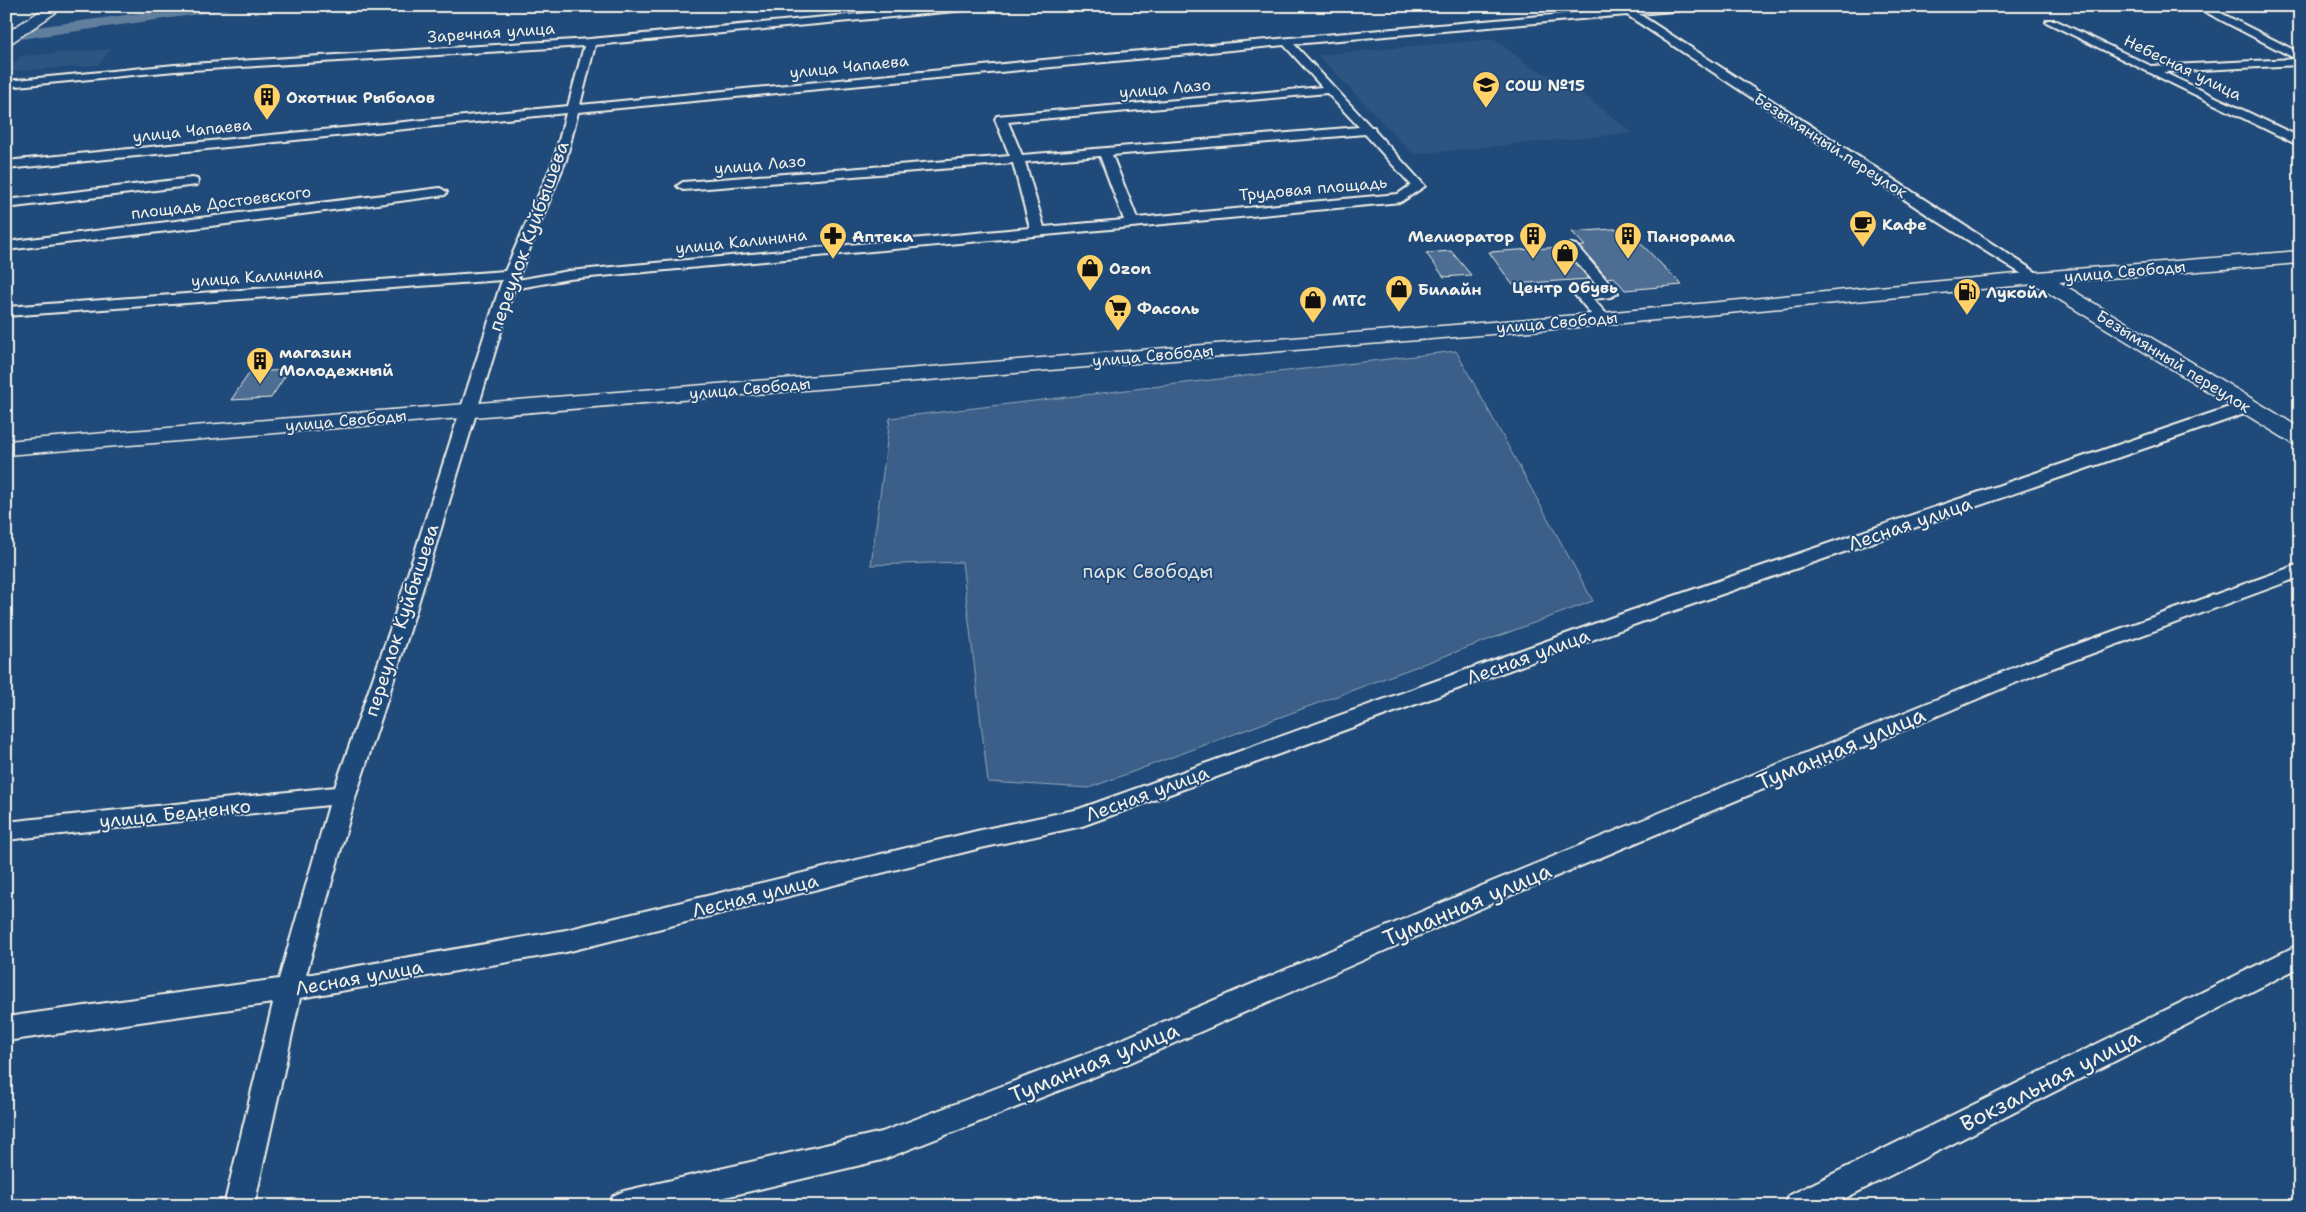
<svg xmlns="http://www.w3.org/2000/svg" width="2306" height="1212" font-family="'Shantell Sans',sans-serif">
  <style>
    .built { fill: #2d5581 }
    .green { fill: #3a5f88; stroke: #97a8b8 }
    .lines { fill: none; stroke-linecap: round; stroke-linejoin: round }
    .river { fill: #627e9d; fill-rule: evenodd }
    .building { fill: #4d6e92; stroke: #f4f1e8 }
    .street-casing { stroke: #f4f1e8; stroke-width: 4 }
    .secondary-casing { stroke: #f4f1e8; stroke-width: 3 }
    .street { fill: #1f4a7a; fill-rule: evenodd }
    .secondary { fill: #1f4a7a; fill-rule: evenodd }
    .labels { text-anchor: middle; stroke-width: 4; stroke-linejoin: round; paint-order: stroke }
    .far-street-label { font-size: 16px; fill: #f4f1e8; stroke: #1f4a7a }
    .far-poi-label { font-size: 16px; font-weight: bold; fill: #f4f1e8; stroke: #1f4a7a; text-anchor: start }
    .street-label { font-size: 19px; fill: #f4f1e8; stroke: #1f4a7a }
    .park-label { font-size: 19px; fill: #e1e2de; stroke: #1f4a7a }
    .near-street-label { font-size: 22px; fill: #f4f1e8; stroke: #1f4a7a }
  </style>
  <rect width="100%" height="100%" fill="#1f4a7a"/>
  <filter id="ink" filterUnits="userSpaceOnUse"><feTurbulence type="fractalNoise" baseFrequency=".02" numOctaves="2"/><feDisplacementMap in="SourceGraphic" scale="10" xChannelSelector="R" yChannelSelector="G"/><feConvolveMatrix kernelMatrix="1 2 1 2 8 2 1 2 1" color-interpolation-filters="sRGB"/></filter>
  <g filter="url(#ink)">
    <path class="built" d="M1494,39L1531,67L1572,85L1632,133L1413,154L1318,55Z
      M112,49L98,65L6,72L21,56Z"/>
    <path class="green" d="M1456,351L1593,601L1089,788L988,782L962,562L871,565L890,418Z"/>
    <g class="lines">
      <path class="river" d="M193,6H235L228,10L6,41V31Z"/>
    </g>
    <path class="building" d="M1626,228L1659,262L1682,285L1625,290L1614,277L1607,278L1580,246H1585L1572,232Z
      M1562,247L1589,279L1512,284L1489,252Z
      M1451,251L1471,275L1444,277L1426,253Z
      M289,370L271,398L231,400L250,372Z"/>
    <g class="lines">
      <defs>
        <path id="street" d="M942,6H982L977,9L595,45L580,105L1095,55L1621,9L1626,7L1631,9L1700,6L1695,9L1639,14L2045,278L2038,282L2033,281L1931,217L1627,15L1294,44L1371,127H1374L1375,131L1425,186L1401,202L569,279L514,289L410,630L356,795L306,975L566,930L981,830L1079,809L1630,611L2241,403H2253L2255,407L2253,411L1644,621L1082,826L981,848L566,952L300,998L254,1206H224L273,1003L6,1041V1017L279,979L329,805L6,840V822L335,787L390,630L502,280L6,316V307L505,271L554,160L566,113L6,169V161L568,106L584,46L175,71L6,87V81L175,65L590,39ZM1284,45L1322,87L997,116L995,119L1010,156L683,182L677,186L683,190L1013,163L1030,228L569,271L517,280L566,160L578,112ZM1327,93L1359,127L1022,155L1008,122ZM1365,134L1411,185L1398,194L1137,218L1112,155ZM1100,156L1124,220L1044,227L1025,162Z
          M2194,6H2207L2300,53V65L2163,72L2300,137V146L2046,22L2047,20H2055L2151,66L2296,59Z
          M192,178L197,179L198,182L197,185L6,208V200Z
          M440,188L447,192L445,195L219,225L6,250V242Z
          M1571,244L1576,245L1618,293L1611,297L1593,299L1611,319L1608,322H1598L1575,295L1582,291L1600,289L1564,248Z
          M2300,564V577L2039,673L1502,899L1129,1063L882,1160L687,1206H609L613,1196L624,1191L882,1132L1109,1045L1484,885L2025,663Z
          M2300,944V967L1830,1206H1784L1788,1196Z"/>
        <path id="secondary" d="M48,6H65L11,43L6,44V33Z
          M2300,251V263L2059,282L2300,428V445L2292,443L2034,284L1603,325L6,455V441L1603,313L2038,272Z"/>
      </defs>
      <use href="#street" class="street-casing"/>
      <use href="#secondary" class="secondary-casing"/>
      <use href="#street" class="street"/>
      <use href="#secondary" class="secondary"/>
    </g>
  </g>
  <defs>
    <symbol id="school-pin" viewBox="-11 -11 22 30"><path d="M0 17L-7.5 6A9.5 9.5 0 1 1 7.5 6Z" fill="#ffd166" stroke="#1f4a7a"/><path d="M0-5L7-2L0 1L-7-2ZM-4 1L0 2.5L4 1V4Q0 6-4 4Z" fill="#111"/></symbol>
    <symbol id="building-pin" viewBox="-11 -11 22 30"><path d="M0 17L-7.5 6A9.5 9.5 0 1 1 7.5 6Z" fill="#ffd166" stroke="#1f4a7a"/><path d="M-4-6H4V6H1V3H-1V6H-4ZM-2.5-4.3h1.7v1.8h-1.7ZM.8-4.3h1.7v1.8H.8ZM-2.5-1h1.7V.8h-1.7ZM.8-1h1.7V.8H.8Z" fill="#111"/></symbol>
    <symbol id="cafe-pin" viewBox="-11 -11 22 30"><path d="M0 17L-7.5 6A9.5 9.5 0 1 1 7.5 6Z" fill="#ffd166" stroke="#1f4a7a"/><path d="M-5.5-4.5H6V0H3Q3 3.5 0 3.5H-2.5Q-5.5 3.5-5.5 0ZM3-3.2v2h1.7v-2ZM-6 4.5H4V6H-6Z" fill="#111"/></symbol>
    <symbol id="pharmacy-pin" viewBox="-11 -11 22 30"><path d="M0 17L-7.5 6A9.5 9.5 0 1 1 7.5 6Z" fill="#ffd166" stroke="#1f4a7a"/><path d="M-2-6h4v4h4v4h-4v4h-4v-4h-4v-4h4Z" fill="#111"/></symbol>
    <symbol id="shop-pin" viewBox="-11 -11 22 30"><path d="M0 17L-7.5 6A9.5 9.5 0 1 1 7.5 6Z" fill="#ffd166" stroke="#1f4a7a"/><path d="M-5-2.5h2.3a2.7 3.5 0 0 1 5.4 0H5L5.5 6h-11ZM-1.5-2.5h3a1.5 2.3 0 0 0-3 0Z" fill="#111"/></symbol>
    <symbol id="fuel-pin" viewBox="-11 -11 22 30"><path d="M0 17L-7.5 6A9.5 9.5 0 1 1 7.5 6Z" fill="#ffd166" stroke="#1f4a7a"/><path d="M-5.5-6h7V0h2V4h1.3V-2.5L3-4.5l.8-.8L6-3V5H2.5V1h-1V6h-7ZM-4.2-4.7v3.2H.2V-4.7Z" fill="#111"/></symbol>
    <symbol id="supermarket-pin" viewBox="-11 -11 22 30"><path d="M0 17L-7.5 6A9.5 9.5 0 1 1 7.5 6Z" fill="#ffd166" stroke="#1f4a7a"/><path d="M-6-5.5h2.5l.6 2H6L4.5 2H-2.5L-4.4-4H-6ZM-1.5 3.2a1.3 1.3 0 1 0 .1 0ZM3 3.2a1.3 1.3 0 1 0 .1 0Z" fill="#111"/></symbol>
  </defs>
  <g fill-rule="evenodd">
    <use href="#school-pin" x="1470" y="69" width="32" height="43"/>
    <use href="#building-pin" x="251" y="81" width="32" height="43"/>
    <use href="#cafe-pin" x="1847" y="208" width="32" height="43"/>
    <use href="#pharmacy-pin" x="817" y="220" width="32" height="43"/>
    <use href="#building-pin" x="1517" y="220" width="32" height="43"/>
    <use href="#building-pin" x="1612" y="220" width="32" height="43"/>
    <use href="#shop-pin" x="1549" y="237" width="32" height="43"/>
    <use href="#shop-pin" x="1074" y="252" width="32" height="43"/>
    <use href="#shop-pin" x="1383" y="273" width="32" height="43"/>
    <use href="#fuel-pin" x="1951" y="276" width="32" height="43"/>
    <use href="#shop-pin" x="1297" y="284" width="32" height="43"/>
    <use href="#supermarket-pin" x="1102" y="292" width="32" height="43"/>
    <use href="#building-pin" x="244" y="345" width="32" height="43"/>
  </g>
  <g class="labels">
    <g class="far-street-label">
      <text transform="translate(491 32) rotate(-4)" y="6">Заречная улица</text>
      <text transform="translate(849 66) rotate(-6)" y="6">улица Чапаева</text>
      <text transform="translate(2183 67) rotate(26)" y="6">Небесная улица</text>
      <text transform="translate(1165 88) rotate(-5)" y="6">улица Лазо</text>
      <text transform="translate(192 130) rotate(-6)" y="6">улица Чапаева</text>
      <text transform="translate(1831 145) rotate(33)" y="6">Безымянный переулок</text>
      <text transform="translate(760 164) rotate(-5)" y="6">улица Лазо</text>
      <text transform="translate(1313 188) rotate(-5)" y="6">Трудовая площадь</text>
      <text transform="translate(221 202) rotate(-7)" y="6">площадь Достоевского</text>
      <text transform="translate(741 241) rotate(-6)" y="6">улица Калинина</text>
      <text transform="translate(2125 271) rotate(-5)" y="6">улица Свободы</text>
      <text transform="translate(257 276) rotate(-4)" y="6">улица Калинина</text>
      <text transform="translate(1557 322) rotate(-5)" y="6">улица Свободы</text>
      <text transform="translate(1153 355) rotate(-5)" y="6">улица Свободы</text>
      <text transform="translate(2174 361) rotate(32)" y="6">Безымянный переулок</text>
      <text transform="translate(750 388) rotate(-5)" y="6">улица Свободы</text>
      <text transform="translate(346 420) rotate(-5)" y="6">улица Свободы</text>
    </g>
    <g class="far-poi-label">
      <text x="1505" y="91">СОШ №15</text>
      <text x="286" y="103">Охотник Рыболов</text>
      <text x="1882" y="230">Кафе</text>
      <text x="852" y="242">Аптека</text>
      <text x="1514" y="242" text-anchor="end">Мелиоратор</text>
      <text x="1647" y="242">Панорама</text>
      <text x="1109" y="274">Ozon</text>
      <text x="1565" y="293" text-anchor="middle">Центр Обувь</text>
      <text x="1418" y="295">Билайн</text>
      <text x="1986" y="298">Лукойл</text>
      <text x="1332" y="306">МТС</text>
      <text x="1137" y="314">Фасоль</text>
      <text x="279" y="358">магазин<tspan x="279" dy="18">Молодежный</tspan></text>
    </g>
    <g class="street-label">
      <text transform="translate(528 236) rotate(-70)" y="7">переулок Куйбышева</text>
      <text transform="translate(1910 523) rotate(-19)" y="7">Лесная улица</text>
      <text transform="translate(401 620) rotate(-72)" y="7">переулок Куйбышева</text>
      <text transform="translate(1528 656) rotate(-20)" y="7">Лесная улица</text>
      <text transform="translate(1147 793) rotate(-20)" y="7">Лесная улица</text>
      <text transform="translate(175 813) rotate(-6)" y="7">улица Бедненко</text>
      <text transform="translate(755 895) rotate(-14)" y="7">Лесная улица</text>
      <text transform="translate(359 977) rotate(-10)" y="7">Лесная улица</text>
    </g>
    <g class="park-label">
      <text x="1148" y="578">парк Свободы</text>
    </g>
    <g class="near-street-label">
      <text transform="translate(1841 748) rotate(-23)" y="8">Туманная улица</text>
      <text transform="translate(1467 904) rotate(-23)" y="8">Туманная улица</text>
      <text transform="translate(1094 1062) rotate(-22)" y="8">Туманная улица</text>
      <text transform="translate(2050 1080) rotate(-27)" y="8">Вокзальная улица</text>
    </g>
  </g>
  <rect width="2306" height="1212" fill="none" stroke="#1f4a7a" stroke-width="25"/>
  <rect x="12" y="12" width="2281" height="1187" fill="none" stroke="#f4f1e8" stroke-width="2" filter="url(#ink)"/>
</svg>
